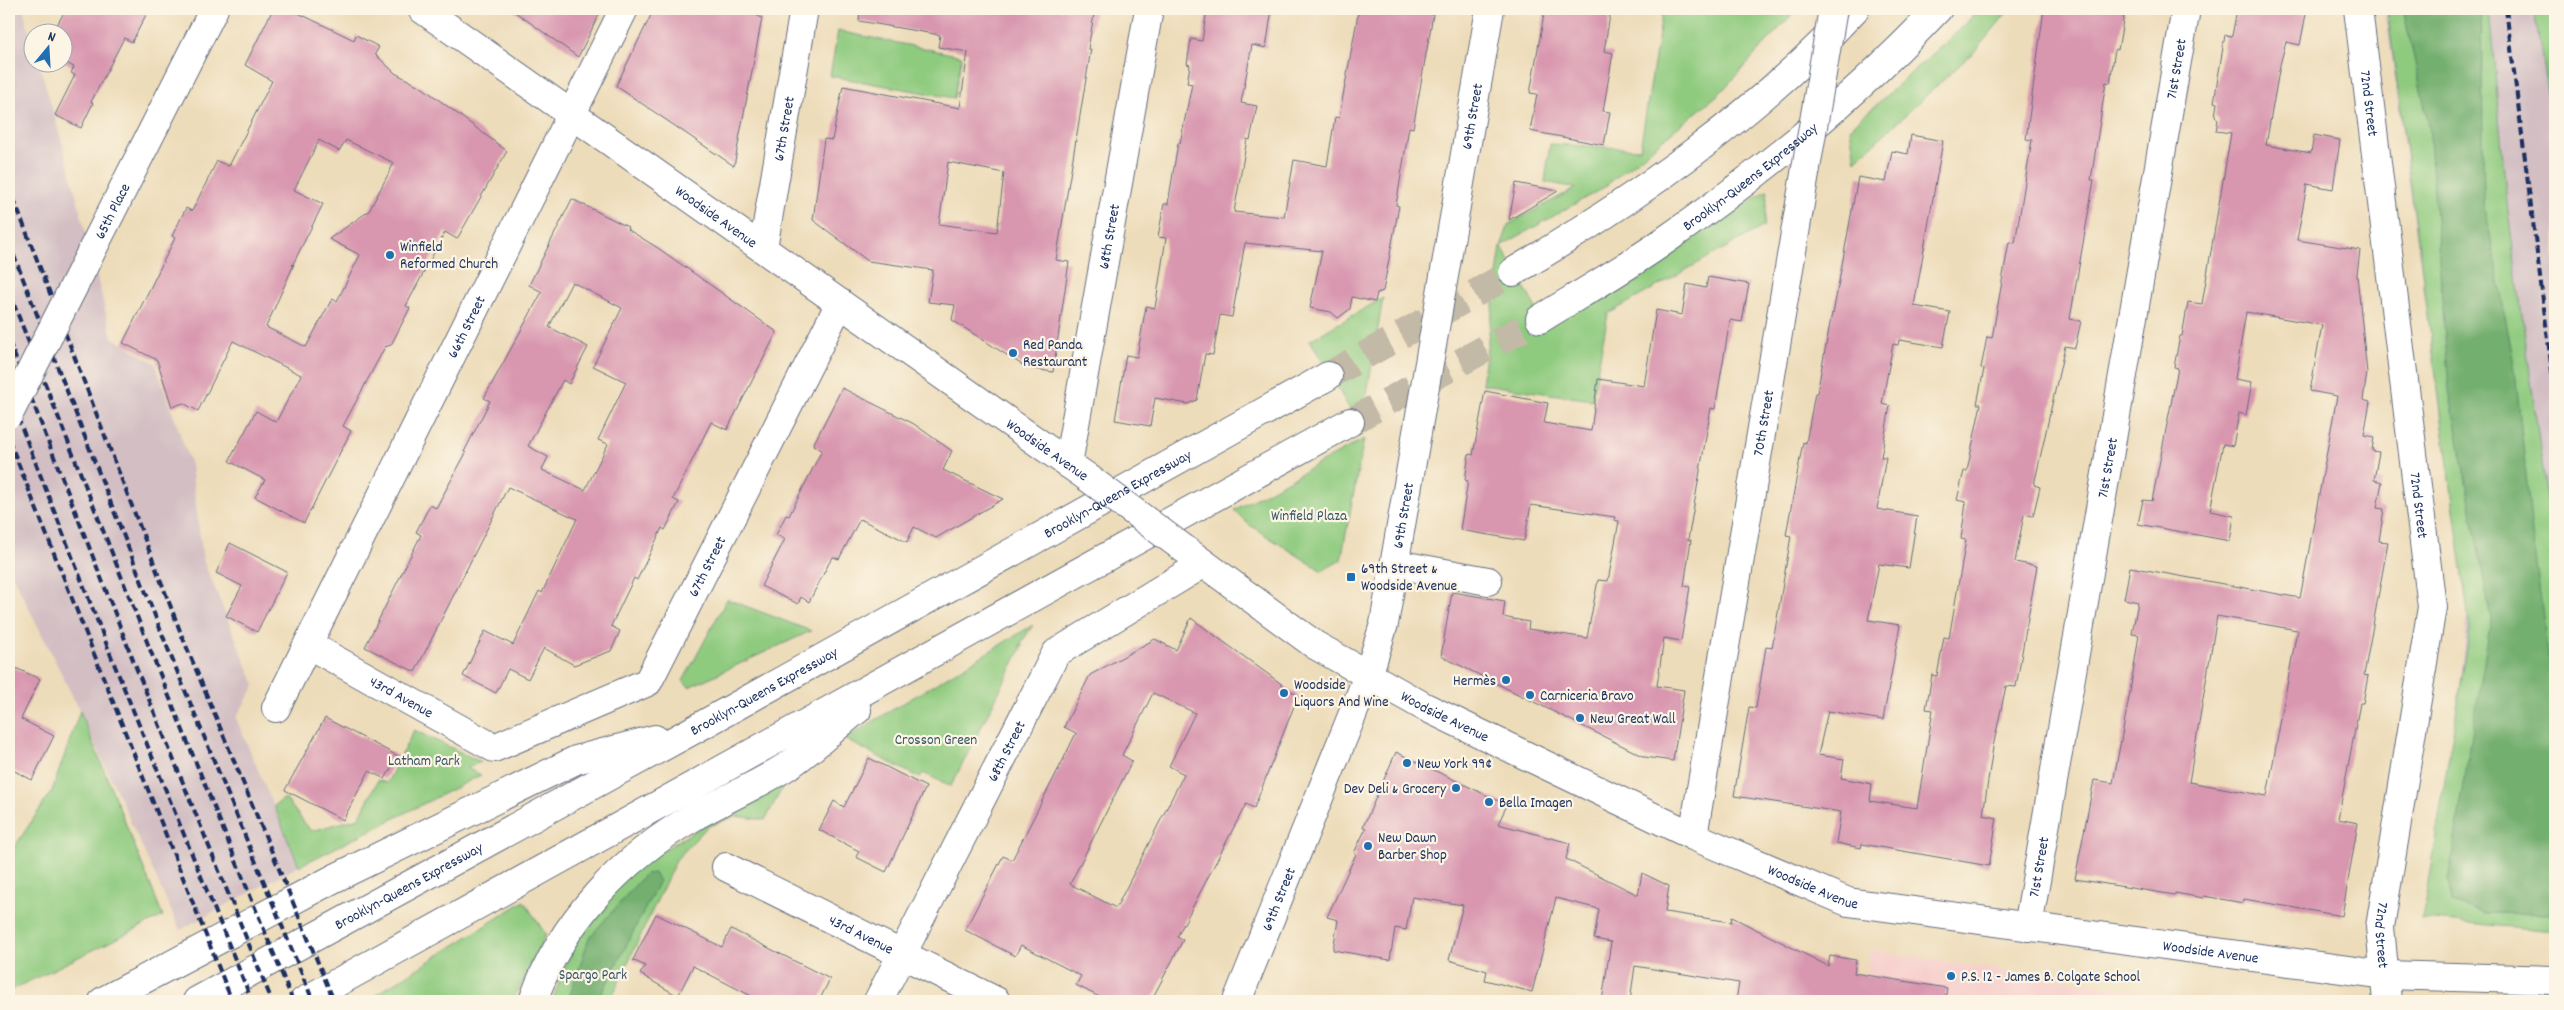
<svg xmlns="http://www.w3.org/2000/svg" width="2564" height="1010" font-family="Dekko,sans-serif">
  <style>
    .built { fill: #f7d0cd }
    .industrial { fill: #d2bec3 }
    .green { fill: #8fcb7f; stroke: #557d6e }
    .forest { fill: #73af6e; stroke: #476f66 }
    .building { fill: #d896af; fill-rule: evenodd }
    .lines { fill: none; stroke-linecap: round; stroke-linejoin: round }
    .highway-tunnel { stroke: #c3b9a7; stroke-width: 28; stroke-dasharray: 28 14; stroke-linecap: butt }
    .minor-casing { stroke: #646c7e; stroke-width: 30 }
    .highway-casing { stroke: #646c7e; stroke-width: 30 }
    .minor { stroke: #fff; stroke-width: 28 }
    .highway { stroke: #fff; stroke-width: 28 }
    .rail { stroke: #1b2f5e; stroke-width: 4; stroke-dasharray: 8 4; stroke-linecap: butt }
    .minor-bridge-casing { stroke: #646c7e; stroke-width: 30; stroke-linecap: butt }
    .minor-bridge { stroke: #fff; stroke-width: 28 }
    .poi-dot { fill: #1f6fb2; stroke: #fcf5e5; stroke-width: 2 }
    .labels { text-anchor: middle; stroke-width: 4.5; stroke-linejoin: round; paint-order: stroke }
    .street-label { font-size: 15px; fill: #1b2f5e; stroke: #fcf5e5 }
    .poi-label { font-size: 15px; fill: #1b2f5e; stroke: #fcf5e5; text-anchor: start }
    .park-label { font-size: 15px; fill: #385666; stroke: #fcf5e5 }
  </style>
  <rect width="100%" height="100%" fill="#fcf5e5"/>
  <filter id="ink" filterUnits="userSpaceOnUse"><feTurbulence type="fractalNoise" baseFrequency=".02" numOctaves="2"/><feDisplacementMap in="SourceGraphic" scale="10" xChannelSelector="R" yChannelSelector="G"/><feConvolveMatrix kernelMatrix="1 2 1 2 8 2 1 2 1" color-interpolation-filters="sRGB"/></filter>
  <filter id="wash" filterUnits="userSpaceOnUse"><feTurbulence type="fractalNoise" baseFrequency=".0096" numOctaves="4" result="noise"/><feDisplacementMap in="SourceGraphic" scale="20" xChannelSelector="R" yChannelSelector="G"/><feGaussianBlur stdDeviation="1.12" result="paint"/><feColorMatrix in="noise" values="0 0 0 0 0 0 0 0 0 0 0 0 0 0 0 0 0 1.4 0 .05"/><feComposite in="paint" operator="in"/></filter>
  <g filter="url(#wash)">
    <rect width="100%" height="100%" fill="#eddcb9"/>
    <path class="built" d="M1870,950L2200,1001H1862Z"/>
    <path class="industrial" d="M9,9H23L32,41V62L39,63L71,174L112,337L155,363L191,465L203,560L255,685L236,718L299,866L180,930L80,711L9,568Z
      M2385,9H2555V923L2437,915L2468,611Z"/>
    <path class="green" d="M1663,9H1797L1720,93L1603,188L1501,246L1546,326L1768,190L1764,226L1608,314L1592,400L1482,384L1501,246L1509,224L1576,188L1545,182L1550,144L1640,149Z
      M1978,9H2010L1976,50L1855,161L1850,128L1965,25Z
      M2387,9H2489L2507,204L2555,559V931L2422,919L2470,629Z
      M2534,9H2555V140Z
      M838,31L962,56L954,98L830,76Z
      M1383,298L1361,429L1310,340Z
      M1364,439L1341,560L1322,571L1248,524L1234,510Z
      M727,599L811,631L689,687L683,681Z
      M1033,625L1019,646L1023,645L951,786L923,773L920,778L844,739Z
      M80,711L163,916L9,991V855L52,791Z
      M414,730L481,762L467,768L481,775L299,866L274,806L285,798L311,831L359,818L378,780L387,783Z
      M791,772L765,820L736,816L707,827L676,860L610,1001H552L573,946L617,881L642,863Z
      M524,901L546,935L513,1001H366Z"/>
    <path class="forest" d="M2403,9H2481L2484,201L2515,370L2533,541L2555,708V914L2483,913L2452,902L2448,881L2491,619L2449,390L2429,126Z
      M654,873L659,881L598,1001H568L589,938L645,874Z"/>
    <g id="blocks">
      <path class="building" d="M66,9H149L132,42L124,38L91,102L93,103L81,128L55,115L75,75L71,73L74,67L62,61V32H53Z
        M273,9H290L354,40L356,35L379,47L375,54L395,73L423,88L507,151L457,239L445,232L406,306L410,308L391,345L385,347L343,426L351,431L304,523L255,497L265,480L229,461L256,411L276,422L301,375L233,341L198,411L183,403L172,407L157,360L123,343L175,238L172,236L186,208L192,211L217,161L229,166L272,81L245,65ZM319,140L339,151L346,140L394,163L369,211L329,239L360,255L337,301L332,299L306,347L266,327L294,264L292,266L323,204L294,190Z
        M511,9H602L578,57Z
        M654,9H744L762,18L734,166L616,86Z
        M860,9H1095L1088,49H1091L1056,260L1069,262L1053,372L1027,368L952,320L955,305L928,302L933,270L868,261L813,220L824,139L832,140L843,86L960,108L968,52L938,47L940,35L859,21ZM948,162L1004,173L997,232L939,224Z
        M1207,9H1272L1266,48L1252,45L1241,103L1257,106L1250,140L1247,139L1234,212L1284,217L1294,160L1327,166L1335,117L1339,118L1359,9H1434L1413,128L1409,127L1404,158L1396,205L1399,206L1383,291L1377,293L1375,302L1352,297L1350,309L1338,318L1331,312L1310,308L1322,251L1245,243L1232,317L1220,315L1213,355L1205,354L1197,400L1188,404L1155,398L1150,426L1115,420L1126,355L1137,357L1146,306L1155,308L1166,238L1158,237L1164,204H1168L1178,143H1180L1192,84L1187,83L1190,65L1187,64L1191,39L1202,41Z
        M1545,9H1611L1604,51L1613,53L1603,111L1610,112L1604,145L1530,131L1537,94L1530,93Z
        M2044,9H2125L2118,50L2115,49L2110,83L2106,82L2091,180H2094L2070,319L2081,321L2075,348L2065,346L2034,485L2040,487L2033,516L2024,514L2015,562L2037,566L2016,687L2006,686L1993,747L1983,815L1997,818L1989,866L1862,844L1861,848L1836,843L1841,812L1734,796L1749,707L1756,708L1766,647L1772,648L1791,536L1786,535L1803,442L1806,443L1815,393H1817L1832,313L1833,314L1858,177L1886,182L1892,151L1908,154L1911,135L1943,141L1914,306L1950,312L1943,347L1899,340L1898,345L1893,344L1882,404L1890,406L1881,457H1886L1877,509L1917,516L1909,568L1879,564L1868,620L1900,625L1883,720L1828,711L1818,755L1844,759L1841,778L1872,784L1870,801L1917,808L1933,710L1926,709L1932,675L1937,676L1944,637L1949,638L1966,540L1961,539L1966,502L1957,500L1964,471H1967L1981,404H1977L1984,369L1981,368L1987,337L1992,338L2009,242L2015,243L2032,140L2026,139Z
        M2237,9H2276L2306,14L2300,45L2286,42L2280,65L2266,145L2311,153L2314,135L2340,140L2333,189L2307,184L2297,240L2360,250L2357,275L2367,373L2363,400L2370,402L2364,435L2374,437L2372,451L2379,452L2374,480L2382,482L2377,508L2384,509L2379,541L2388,542L2364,675L2368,676L2363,703H2360L2338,819L2358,823L2342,916L2244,899L2243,903L2204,896L2203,898L2175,893V895L2075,879L2094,780L2113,783L2130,692L2139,635L2132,634L2138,602L2124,599L2130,567L2300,598L2308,555L2337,396L2310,391L2322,325L2246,312L2235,379L2252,382L2246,415L2239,413L2233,446L2223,444L2210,511L2234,516L2230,541L2138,524L2143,500L2152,501L2178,368L2174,367L2180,336H2182L2188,302L2202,304L2231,133L2216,131L2218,120L2215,116L2217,103L2214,102L2225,35L2232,36ZM2217,616L2297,630L2267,796L2189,782Z
        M1516,183L1558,191L1509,220Z
        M572,199L628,227L627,229L658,248L777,332L727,430L711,422L673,499L679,502L665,530L662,528L637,580L634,578L611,626L620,631L611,651L574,665L544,648L528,679L508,669L496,693L463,676L485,631L513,645L539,591L542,593L577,519L508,487L415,672L365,647L421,535L416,532L430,505L436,508L466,453L464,452L490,401L484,398L542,292L529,285ZM572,282L622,308L593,366L626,382L598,440L608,444L585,490L542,470L548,457L528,446L563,380L569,384L588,347L549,327Z
        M1708,277L1749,284L1742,322L1730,320L1715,409L1711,408L1688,540H1691L1684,586L1690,587L1681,641L1664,638L1657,686L1684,690L1673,761L1645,757L1441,656L1452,592L1505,601L1503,617L1529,622L1528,629L1587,638L1598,580L1608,581L1619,521L1614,520L1615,517L1531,505L1524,541L1460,530L1468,481L1465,480L1469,454L1473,455L1485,391L1548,403L1544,423L1591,431L1598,379L1644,386L1656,310L1682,315L1687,284L1706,288Z
        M842,388L914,424L952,451L943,470L1003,499L936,538L914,527L907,542L860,519L839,559L833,557L829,563L809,602L801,597L798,604L761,586L785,539L776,535L786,515L789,516L822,450L813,445Z
        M230,543L287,572L257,632L226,616L242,586L216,573Z
        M1191,618L1298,696L1254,808L1246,804L1177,937L1183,940L1151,1001H1107L1076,985L1081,976L1021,945L1015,956L965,930L1003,856L1012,860L1063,760L1076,733L1064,727L1090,675L1155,639L1176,650ZM1153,693L1195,713L1169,766L1184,774L1116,908L1070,884L1132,761L1122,755Z
        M9,665L40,679L21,719L54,736L32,780L9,768Z
        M325,718L398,756L385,779L369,771L343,820L285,790Z
        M1396,752L1507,805L1498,824L1570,843L1566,859L1638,895L1642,873L1669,886L1665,912L1731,922L1732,917L1828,966L1830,956L1856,960L1854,973L1947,988L1945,1001H1736L1739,983L1635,966L1630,1001H1602L1611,942L1594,939L1599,909L1556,898L1532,992L1485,980L1487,971L1449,960L1463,905L1412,897L1406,930L1395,928L1390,960L1333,950L1338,920L1327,917L1356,854L1354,853L1366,828L1363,827Z
        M869,758L926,787L886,872L856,857L859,851L819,830L834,801L844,807Z
        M656,914L722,947L731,929L830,979L819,1001H761L693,966L678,996L640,974L645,966L633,960Z"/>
    </g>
  </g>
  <g filter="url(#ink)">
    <use href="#blocks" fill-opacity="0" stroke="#646c7e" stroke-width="1"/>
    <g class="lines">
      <path class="highway-tunnel" d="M1328,376L1513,272
        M1350,422L1540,319"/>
      <defs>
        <g id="minor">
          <path id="s1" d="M422,9L1087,477"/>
          <path id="s2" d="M2358,9L2432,607L2380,927L2387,1001"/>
          <path id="s3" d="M763,248L804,9"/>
          <path id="s4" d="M83,268L214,9"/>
          <path id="s5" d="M1068,464L1149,9"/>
          <path id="s6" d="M1183,548L1315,645L1423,706L1693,836L1848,902L2385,975L2555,980"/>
          <path d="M1396,564L1488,581"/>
          <path id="s7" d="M309,645L494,748L648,682L840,303"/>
          <path id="s8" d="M276,708L624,9"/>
          <path id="s9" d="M1693,836L1806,168"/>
          <path id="s10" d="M726,867L996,1001"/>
          <path id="s11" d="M2028,927L2186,9"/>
          <path id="s12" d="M878,1001L1056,653L1203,564"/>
          <path id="s13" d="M1237,1001L1368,676L1384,624L1490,9"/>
        </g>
        <g id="highway">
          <path d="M1513,272C1636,199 1757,114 1855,9"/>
          <path id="s14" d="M1540,319C1579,295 1619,272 1657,246C1757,177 1854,98 1938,9"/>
          <path d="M103,1001L333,879L576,760L655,739"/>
          <path id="s15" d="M197,1001L697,728L1328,376"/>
          <path d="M304,1001L1350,422"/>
          <path d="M533,1001C561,921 622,858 695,816C727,798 762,783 792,763C815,747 835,727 857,710"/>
        </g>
      </defs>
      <use href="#minor" class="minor-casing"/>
      <use href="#highway" class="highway-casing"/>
      <use href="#minor" class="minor"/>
      <use href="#highway" class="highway"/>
      <path class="rail" d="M2506,9L2555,395
        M9,187L182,636L334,1001
        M9,243L168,649L313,1001
        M9,292L153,657L293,1001
        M9,341L135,665L272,1001
        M9,395L115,666L252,1001
        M9,440L232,1001"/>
      <defs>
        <path id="minor-bridge" d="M1806,168L1833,9
          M9,414L83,268
          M1087,477L1183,548"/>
      </defs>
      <use href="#minor-bridge" class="minor-bridge-casing"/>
      <use href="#minor-bridge" class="minor-bridge"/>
    </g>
  </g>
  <g class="poi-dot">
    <circle cx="390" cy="255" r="5"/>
    <circle cx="1013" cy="353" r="5"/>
    <rect x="1346" y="572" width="10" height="10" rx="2.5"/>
    <circle cx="1506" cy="680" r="5"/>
    <circle cx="1284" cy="693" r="5"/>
    <circle cx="1530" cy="695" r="5"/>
    <circle cx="1580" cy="718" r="5"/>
    <circle cx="1407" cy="763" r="5"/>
    <circle cx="1456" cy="788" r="5"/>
    <circle cx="1489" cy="802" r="5"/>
    <circle cx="1368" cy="846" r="5"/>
    <circle cx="1951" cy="976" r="5"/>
  </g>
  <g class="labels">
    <g class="street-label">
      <text dy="5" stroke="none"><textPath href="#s11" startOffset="871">71st Street</textPath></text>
      <text dy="5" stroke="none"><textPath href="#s2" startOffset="95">72nd Street</textPath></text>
      <text dy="5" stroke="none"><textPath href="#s13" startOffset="920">69th Street</textPath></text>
      <text dy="5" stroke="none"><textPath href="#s3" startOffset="121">67th Street</textPath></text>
      <text dy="5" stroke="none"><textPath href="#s14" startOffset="254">Brooklyn-Queens Expressway</textPath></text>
      <text dy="5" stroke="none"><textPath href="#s4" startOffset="64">65th Place</textPath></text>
      <text dy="5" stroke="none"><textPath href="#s1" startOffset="360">Woodside Avenue</textPath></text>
      <text dy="5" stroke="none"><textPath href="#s5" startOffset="231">68th Street</textPath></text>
      <text dy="5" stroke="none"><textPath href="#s8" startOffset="426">66th Street</textPath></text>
      <text dy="5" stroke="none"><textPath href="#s9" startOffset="419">70th Street</textPath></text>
      <text dy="5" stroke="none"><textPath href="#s1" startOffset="765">Woodside Avenue</textPath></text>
      <text dy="5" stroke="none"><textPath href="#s11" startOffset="466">71st Street</textPath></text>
      <text dy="5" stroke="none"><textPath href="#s15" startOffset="1051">Brooklyn-Queens Expressway</textPath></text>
      <text dy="5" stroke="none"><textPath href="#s2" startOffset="500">72nd Street</textPath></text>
      <text dy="5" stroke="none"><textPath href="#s13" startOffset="515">69th Street</textPath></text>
      <text dy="5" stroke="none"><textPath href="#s7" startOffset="509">67th Street</textPath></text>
      <text dy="5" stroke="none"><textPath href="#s15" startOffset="646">Brooklyn-Queens Expressway</textPath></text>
      <text dy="5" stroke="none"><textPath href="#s7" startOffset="106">43rd Avenue</textPath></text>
      <text dy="5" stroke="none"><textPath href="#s6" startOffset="312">Woodside Avenue</textPath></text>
      <text dy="5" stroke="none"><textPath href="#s12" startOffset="281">68th Street</textPath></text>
      <text dy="5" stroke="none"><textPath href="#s11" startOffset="61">71st Street</textPath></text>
      <text dy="5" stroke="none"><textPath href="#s6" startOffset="718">Woodside Avenue</textPath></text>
      <text dy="5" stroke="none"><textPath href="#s15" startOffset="241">Brooklyn-Queens Expressway</textPath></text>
      <text dy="5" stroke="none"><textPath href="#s13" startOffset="110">69th Street</textPath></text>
      <text dy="5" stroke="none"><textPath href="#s10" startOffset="151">43rd Avenue</textPath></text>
      <text dy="5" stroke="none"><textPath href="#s2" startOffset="935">72nd Street</textPath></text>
      <text dy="5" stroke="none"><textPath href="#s6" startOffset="1122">Woodside Avenue</textPath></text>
    </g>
    <g class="poi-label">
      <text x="400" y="251">Winfield<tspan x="400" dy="17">Reformed Church</tspan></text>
      <text x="1023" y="349">Red Panda<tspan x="1023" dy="17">Restaurant</tspan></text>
      <text x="1361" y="573">69th Street &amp;<tspan x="1361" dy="17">Woodside Avenue</tspan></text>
      <text x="1496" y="685" text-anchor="end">Hermès</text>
      <text x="1294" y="689">Woodside<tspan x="1294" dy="17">Liquors And Wine</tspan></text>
      <text x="1540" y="700">Carniceria Bravo</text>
      <text x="1590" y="723">New Great Wall</text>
      <text x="1417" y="768">New York 99¢</text>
      <text x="1446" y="793" text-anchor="end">Dev Deli &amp; Grocery</text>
      <text x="1499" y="807">Bella Imagen</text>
      <text x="1378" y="842">New Dawn<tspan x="1378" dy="17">Barber Shop</tspan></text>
      <text x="1961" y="981">P.S. 12 - James B. Colgate School</text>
    </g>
    <g class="park-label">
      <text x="1309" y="520">Winfield Plaza</text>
      <text x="936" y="744">Crosson Green</text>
      <text x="424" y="765">Latham Park</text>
      <text x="593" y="979">Spargo Park</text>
    </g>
  </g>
  <rect width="2564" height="1010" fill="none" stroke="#fcf5e5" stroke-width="30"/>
  <g transform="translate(48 48) rotate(18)"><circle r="24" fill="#fcf5e5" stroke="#a2a6af"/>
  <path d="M0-4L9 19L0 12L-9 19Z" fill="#1f6fb2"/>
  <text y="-8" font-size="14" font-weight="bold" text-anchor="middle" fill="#1b2f5e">N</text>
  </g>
</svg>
